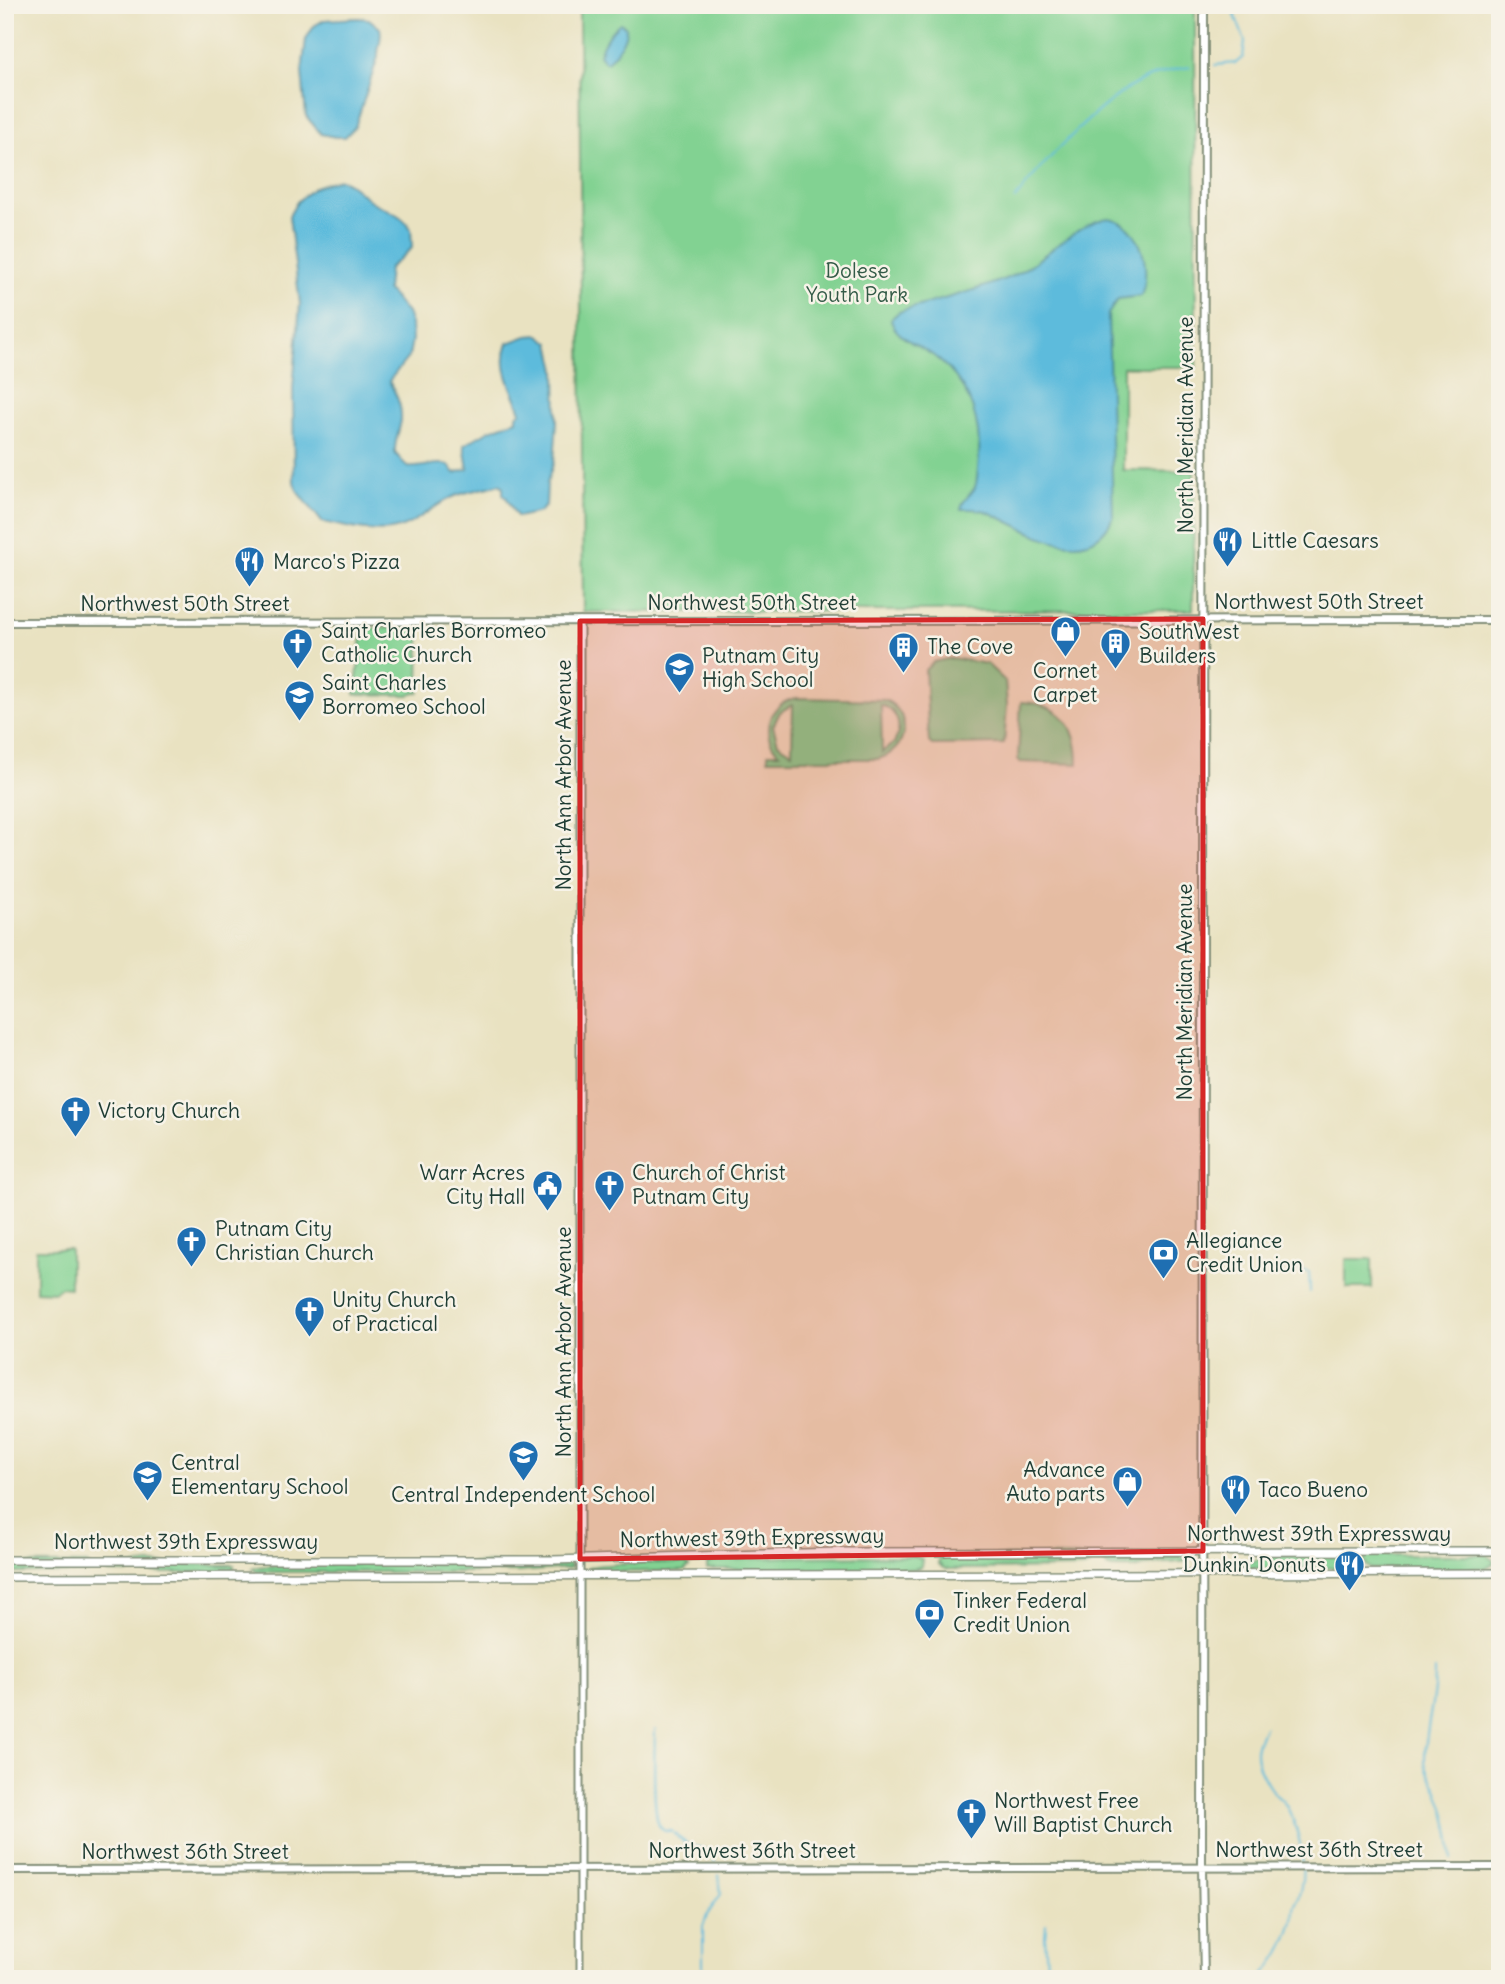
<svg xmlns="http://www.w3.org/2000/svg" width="1505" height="1984" font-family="Delius,sans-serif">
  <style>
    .green { fill: #82d292; stroke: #508863; stroke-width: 2; fill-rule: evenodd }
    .water { fill: #5dbbdc; stroke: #3e7c88; stroke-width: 2 }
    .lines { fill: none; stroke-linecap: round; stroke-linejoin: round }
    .stream { stroke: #5dbbdc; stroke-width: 2 }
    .tertiary-casing { stroke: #84907a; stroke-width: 9 }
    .secondary-casing { stroke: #84907a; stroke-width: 10 }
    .trunk-casing { stroke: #84907a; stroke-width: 10 }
    .tertiary { stroke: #fff; stroke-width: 5 }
    .secondary { stroke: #fff; stroke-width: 6 }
    .trunk { stroke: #fff; stroke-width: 7 }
    .marked { fill: #d62828; fill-opacity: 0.2; stroke: #d62828; stroke-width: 5; stroke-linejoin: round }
    .labels { text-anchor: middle; stroke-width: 5; stroke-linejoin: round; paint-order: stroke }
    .park-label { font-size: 21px; fill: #335b47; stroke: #f7f3e8 }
    .street-label { font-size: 21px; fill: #1f3d34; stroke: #f7f3e8 }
    .poi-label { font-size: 21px; fill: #1f3d34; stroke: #f7f3e8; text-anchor: start }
  </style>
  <rect width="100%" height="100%" fill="#f7f3e8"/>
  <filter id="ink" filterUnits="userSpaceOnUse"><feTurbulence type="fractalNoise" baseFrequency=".0143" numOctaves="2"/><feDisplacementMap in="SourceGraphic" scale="14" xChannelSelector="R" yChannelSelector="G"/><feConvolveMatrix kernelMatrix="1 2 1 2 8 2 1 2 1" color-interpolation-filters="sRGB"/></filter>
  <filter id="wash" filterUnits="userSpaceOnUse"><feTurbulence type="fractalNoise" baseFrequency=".00686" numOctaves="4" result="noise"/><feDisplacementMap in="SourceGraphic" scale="28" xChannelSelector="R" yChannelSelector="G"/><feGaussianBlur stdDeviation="1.57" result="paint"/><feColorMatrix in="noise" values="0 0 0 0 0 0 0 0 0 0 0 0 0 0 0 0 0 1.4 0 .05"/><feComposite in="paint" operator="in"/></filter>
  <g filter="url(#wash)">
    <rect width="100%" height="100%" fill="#e9e2c1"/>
    <path class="green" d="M579,5H1195L1196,367H1123V470L1194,471L1193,610L583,612Z
      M365,628H418L420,632L419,692L409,695L355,694L363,629Z
      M952,658L987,664L1005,681L1007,705L1004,744L932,745L929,742L925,670L933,662Z
      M797,698L885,700C914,714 908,751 878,759H768V753H779C758,733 769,702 797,698ZM792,705H793L792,752L778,743L773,726L780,712ZM881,705C898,711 903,727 894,743L882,752Z
      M1021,702C1061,703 1078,726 1078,764L1020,762L1018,759Z
      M36,1249H70V1288L60,1287L55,1292L36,1291Z
      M1346,1259H1372V1288H1346Z
      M1114,1555H1180L1189,1559L1190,1561L1153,1564L1136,1568H1108L1104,1562L1106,1559Z
      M1279,1555H1341L1349,1558L1350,1562L1344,1568H1226L1220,1567L1217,1563L1253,1561Z
      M1372,1555H1487L1493,1559L1494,1563L1485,1568L1371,1569L1366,1566L1364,1561L1365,1557Z
      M914,1556L922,1559L921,1567L914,1569H707V1564L713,1561L784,1557Z
      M948,1556H1083L1091,1559L1090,1566L1083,1568L949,1569L943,1568L938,1563L940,1559Z
      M566,1563L572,1566L569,1568L516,1572H257L253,1569L257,1567L303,1564Z
      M644,1563H686L689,1566L684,1571L595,1572L588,1568C600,1563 628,1565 644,1563Z
      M23,1564H87L90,1567L87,1573H5V1568Z
      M152,1564L234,1565V1569L230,1570L180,1573H109L103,1569Z"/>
    <path class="water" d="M358,18L369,19L380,28C383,38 377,47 378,57L355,127L345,137H335L321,134L306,116L302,72L306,39L314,26L324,20Z
      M620,23L626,27C627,40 616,52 607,62H605L599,55C603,42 610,31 620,23Z
      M339,179C351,182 361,194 371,201C385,210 402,213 411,229L412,248L389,268L387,290L407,313L411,324L412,340L409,356L389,381C395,392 402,405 401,419C400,431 394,440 395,453L407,467C423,469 435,461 449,465L455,473L468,469L464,445L490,430L517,420V415L521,412C513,388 498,369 508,343L527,336L539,335L550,343L556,370L557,422L554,461L547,483L546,505L540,512L518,517C511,510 511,501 503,494V487L500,484C484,489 467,491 453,497C431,506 415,526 391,530C369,533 344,526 322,522L297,490L294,482L293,388L300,304L289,216L297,202L306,194L315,187Z
      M1109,218C1142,224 1152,269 1141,296L1118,299L1108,314L1113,517C1088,573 1024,527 988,512C980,508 970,509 961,509C962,499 971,496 975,487C977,484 980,451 979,445C978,411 965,382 939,360C926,348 893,338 891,319L899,312C936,300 976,292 1012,276C1043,262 1076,222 1109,218Z"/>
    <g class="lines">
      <path class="stream" d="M1215,65L1236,63L1243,57L1245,41L1231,5
        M1015,199C1043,162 1102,100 1143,80C1158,73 1174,69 1190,67
        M1299,1270L1309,1272L1310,1292
        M1435,1670C1436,1701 1424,1730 1425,1761C1425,1772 1434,1781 1438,1791C1446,1811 1452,1837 1452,1859
        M655,1729C655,1746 651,1819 661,1828C665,1832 666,1831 671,1831C677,1836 683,1842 689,1845C702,1849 711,1847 715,1863
        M1046,1924L1045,1937L1048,1979
        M703,1979V1926L707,1915L721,1894L719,1875
        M1259,1979C1277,1962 1286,1945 1293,1921C1294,1916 1293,1910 1295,1905C1309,1877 1302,1835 1287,1807C1283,1800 1277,1797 1273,1792C1265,1782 1256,1765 1256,1752C1256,1745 1261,1734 1264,1727"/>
    </g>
  </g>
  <g filter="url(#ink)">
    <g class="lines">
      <defs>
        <path id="tertiary" d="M580,621V1979"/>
        <path id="secondary" d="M5,622L1500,620
          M5,1870L1500,1867
          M1204,1979L1202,1868L1204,5"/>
        <path id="trunk" d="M5,1560H553L838,1552L1500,1551
          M5,1577L1500,1573"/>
      </defs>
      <use href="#tertiary" class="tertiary-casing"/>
      <use href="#secondary" class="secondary-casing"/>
      <use href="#trunk" class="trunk-casing"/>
      <use href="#tertiary" class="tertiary"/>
      <use href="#secondary" class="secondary"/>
      <use href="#trunk" class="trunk"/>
    </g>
  </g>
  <path class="marked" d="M1203,619V1551L580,1559V621Z"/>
  <defs>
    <symbol id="restaurant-pin" viewBox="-11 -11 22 30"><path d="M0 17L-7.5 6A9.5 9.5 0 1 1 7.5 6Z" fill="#1f6fb2" stroke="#f7f3e8"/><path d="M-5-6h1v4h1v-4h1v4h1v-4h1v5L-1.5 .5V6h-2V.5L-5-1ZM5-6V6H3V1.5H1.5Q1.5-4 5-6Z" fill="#fff"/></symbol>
    <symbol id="shop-pin" viewBox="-11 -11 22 30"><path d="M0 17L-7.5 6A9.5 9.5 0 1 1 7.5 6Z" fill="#1f6fb2" stroke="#f7f3e8"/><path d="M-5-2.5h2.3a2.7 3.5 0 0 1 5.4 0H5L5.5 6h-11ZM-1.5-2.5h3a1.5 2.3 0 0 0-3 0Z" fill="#fff"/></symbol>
    <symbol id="church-pin" viewBox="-11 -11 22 30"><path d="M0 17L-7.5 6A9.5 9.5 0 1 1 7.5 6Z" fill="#1f6fb2" stroke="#f7f3e8"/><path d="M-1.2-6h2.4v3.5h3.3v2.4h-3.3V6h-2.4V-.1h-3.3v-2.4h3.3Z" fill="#fff"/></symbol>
    <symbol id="building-pin" viewBox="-11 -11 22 30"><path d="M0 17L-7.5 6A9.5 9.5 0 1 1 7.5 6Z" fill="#1f6fb2" stroke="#f7f3e8"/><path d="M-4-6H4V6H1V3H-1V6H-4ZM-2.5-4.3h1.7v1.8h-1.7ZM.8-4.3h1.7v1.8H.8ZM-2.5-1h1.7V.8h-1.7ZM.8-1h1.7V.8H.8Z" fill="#fff"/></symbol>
    <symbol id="school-pin" viewBox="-11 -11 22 30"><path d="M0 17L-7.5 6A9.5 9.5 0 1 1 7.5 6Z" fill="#1f6fb2" stroke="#f7f3e8"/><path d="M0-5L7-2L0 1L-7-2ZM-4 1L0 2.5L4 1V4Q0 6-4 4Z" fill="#fff"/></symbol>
    <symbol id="civic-pin" viewBox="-11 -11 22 30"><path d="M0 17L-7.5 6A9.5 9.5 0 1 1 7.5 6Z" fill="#1f6fb2" stroke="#f7f3e8"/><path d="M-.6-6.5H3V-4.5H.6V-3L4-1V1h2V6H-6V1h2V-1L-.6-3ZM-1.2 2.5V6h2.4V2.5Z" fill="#fff"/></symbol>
    <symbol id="bank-pin" viewBox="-11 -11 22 30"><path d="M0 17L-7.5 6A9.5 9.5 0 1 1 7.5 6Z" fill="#1f6fb2" stroke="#f7f3e8"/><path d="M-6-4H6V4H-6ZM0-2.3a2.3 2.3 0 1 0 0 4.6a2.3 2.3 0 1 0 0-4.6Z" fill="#fff"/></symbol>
  </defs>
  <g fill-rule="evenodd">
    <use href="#restaurant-pin" x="1210" y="524" width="35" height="47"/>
    <use href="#restaurant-pin" x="232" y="544" width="35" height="47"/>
    <use href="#shop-pin" x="1048" y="614" width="35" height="47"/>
    <use href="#church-pin" x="280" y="626" width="35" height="47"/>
    <use href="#building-pin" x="1098" y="626" width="35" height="47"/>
    <use href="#building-pin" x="886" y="630" width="35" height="47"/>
    <use href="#school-pin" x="662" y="650" width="35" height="47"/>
    <use href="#school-pin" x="282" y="678" width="35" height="47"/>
    <use href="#church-pin" x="58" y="1094" width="35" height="47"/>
    <use href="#civic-pin" x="530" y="1168" width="35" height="47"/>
    <use href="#church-pin" x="592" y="1168" width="35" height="47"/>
    <use href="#church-pin" x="174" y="1224" width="35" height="47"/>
    <use href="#bank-pin" x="1146" y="1236" width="35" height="47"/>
    <use href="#church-pin" x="292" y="1294" width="35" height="47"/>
    <use href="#school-pin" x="506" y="1438" width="35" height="47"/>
    <use href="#school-pin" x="130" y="1458" width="35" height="47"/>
    <use href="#shop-pin" x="1110" y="1464" width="35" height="47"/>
    <use href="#restaurant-pin" x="1218" y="1472" width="35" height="47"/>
    <use href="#restaurant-pin" x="1332" y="1548" width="35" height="47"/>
    <use href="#bank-pin" x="912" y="1596" width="35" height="47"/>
    <use href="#church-pin" x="954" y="1796" width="35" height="47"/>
  </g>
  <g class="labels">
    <g class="park-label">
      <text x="857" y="278">Dolese<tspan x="857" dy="24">Youth Park</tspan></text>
    </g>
    <g class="street-label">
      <text transform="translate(1186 425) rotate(-90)" y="7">North Meridian Avenue</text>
      <text x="1319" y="609">Northwest 50th Street</text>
      <text x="752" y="610">Northwest 50th Street</text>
      <text x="185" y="611">Northwest 50th Street</text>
      <text transform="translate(564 775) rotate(-90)" y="7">North Ann Arbor Avenue</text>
      <text transform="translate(1185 992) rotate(-90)" y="7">North Meridian Avenue</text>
      <text transform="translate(564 1342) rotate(-90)" y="7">North Ann Arbor Avenue</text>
      <text x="1319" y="1541">Northwest 39th Expressway</text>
      <text transform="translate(752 1538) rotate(-1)" y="7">Northwest 39th Expressway</text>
      <text x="186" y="1549">Northwest 39th Expressway</text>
      <text x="1319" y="1857">Northwest 36th Street</text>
      <text x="752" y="1858">Northwest 36th Street</text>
      <text x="185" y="1859">Northwest 36th Street</text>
    </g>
    <g class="poi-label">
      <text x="1251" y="548">Little Caesars</text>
      <text x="273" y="569">Marco's Pizza</text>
      <text x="321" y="638">Saint Charles Borromeo<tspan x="321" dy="24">Catholic Church</tspan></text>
      <text x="1139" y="639">SouthWest<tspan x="1139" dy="24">Builders</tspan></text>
      <text x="927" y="654">The Cove</text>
      <text x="702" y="663">Putnam City<tspan x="702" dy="24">High School</tspan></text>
      <text x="1065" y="678" text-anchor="middle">Cornet<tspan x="1065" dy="24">Carpet</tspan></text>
      <text x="322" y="690">Saint Charles<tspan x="322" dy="24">Borromeo School</tspan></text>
      <text x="98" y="1118">Victory Church</text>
      <text x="525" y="1180" text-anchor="end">Warr Acres<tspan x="525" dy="24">City Hall</tspan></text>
      <text x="632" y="1180">Church of Christ<tspan x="632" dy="24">Putnam City</tspan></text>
      <text x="215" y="1236">Putnam City<tspan x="215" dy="24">Christian Church</tspan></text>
      <text x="1186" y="1248">Allegiance<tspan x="1186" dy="24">Credit Union</tspan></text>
      <text x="332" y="1307">Unity Church<tspan x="332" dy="24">of Practical</tspan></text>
      <text x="171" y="1470">Central<tspan x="171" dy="24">Elementary School</tspan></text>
      <text x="1105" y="1477" text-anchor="end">Advance<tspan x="1105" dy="24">Auto parts</tspan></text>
      <text x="1258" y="1497">Taco Bueno</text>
      <text x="523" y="1502" text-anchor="middle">Central Independent School</text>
      <text x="1326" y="1572" text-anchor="end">Dunkin' Donuts</text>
      <text x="953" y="1608">Tinker Federal<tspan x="953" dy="24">Credit Union</tspan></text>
      <text x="994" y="1808">Northwest Free<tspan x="994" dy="24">Will Baptist Church</tspan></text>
    </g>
  </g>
  <rect width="1505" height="1984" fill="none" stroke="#f7f3e8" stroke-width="28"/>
</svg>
